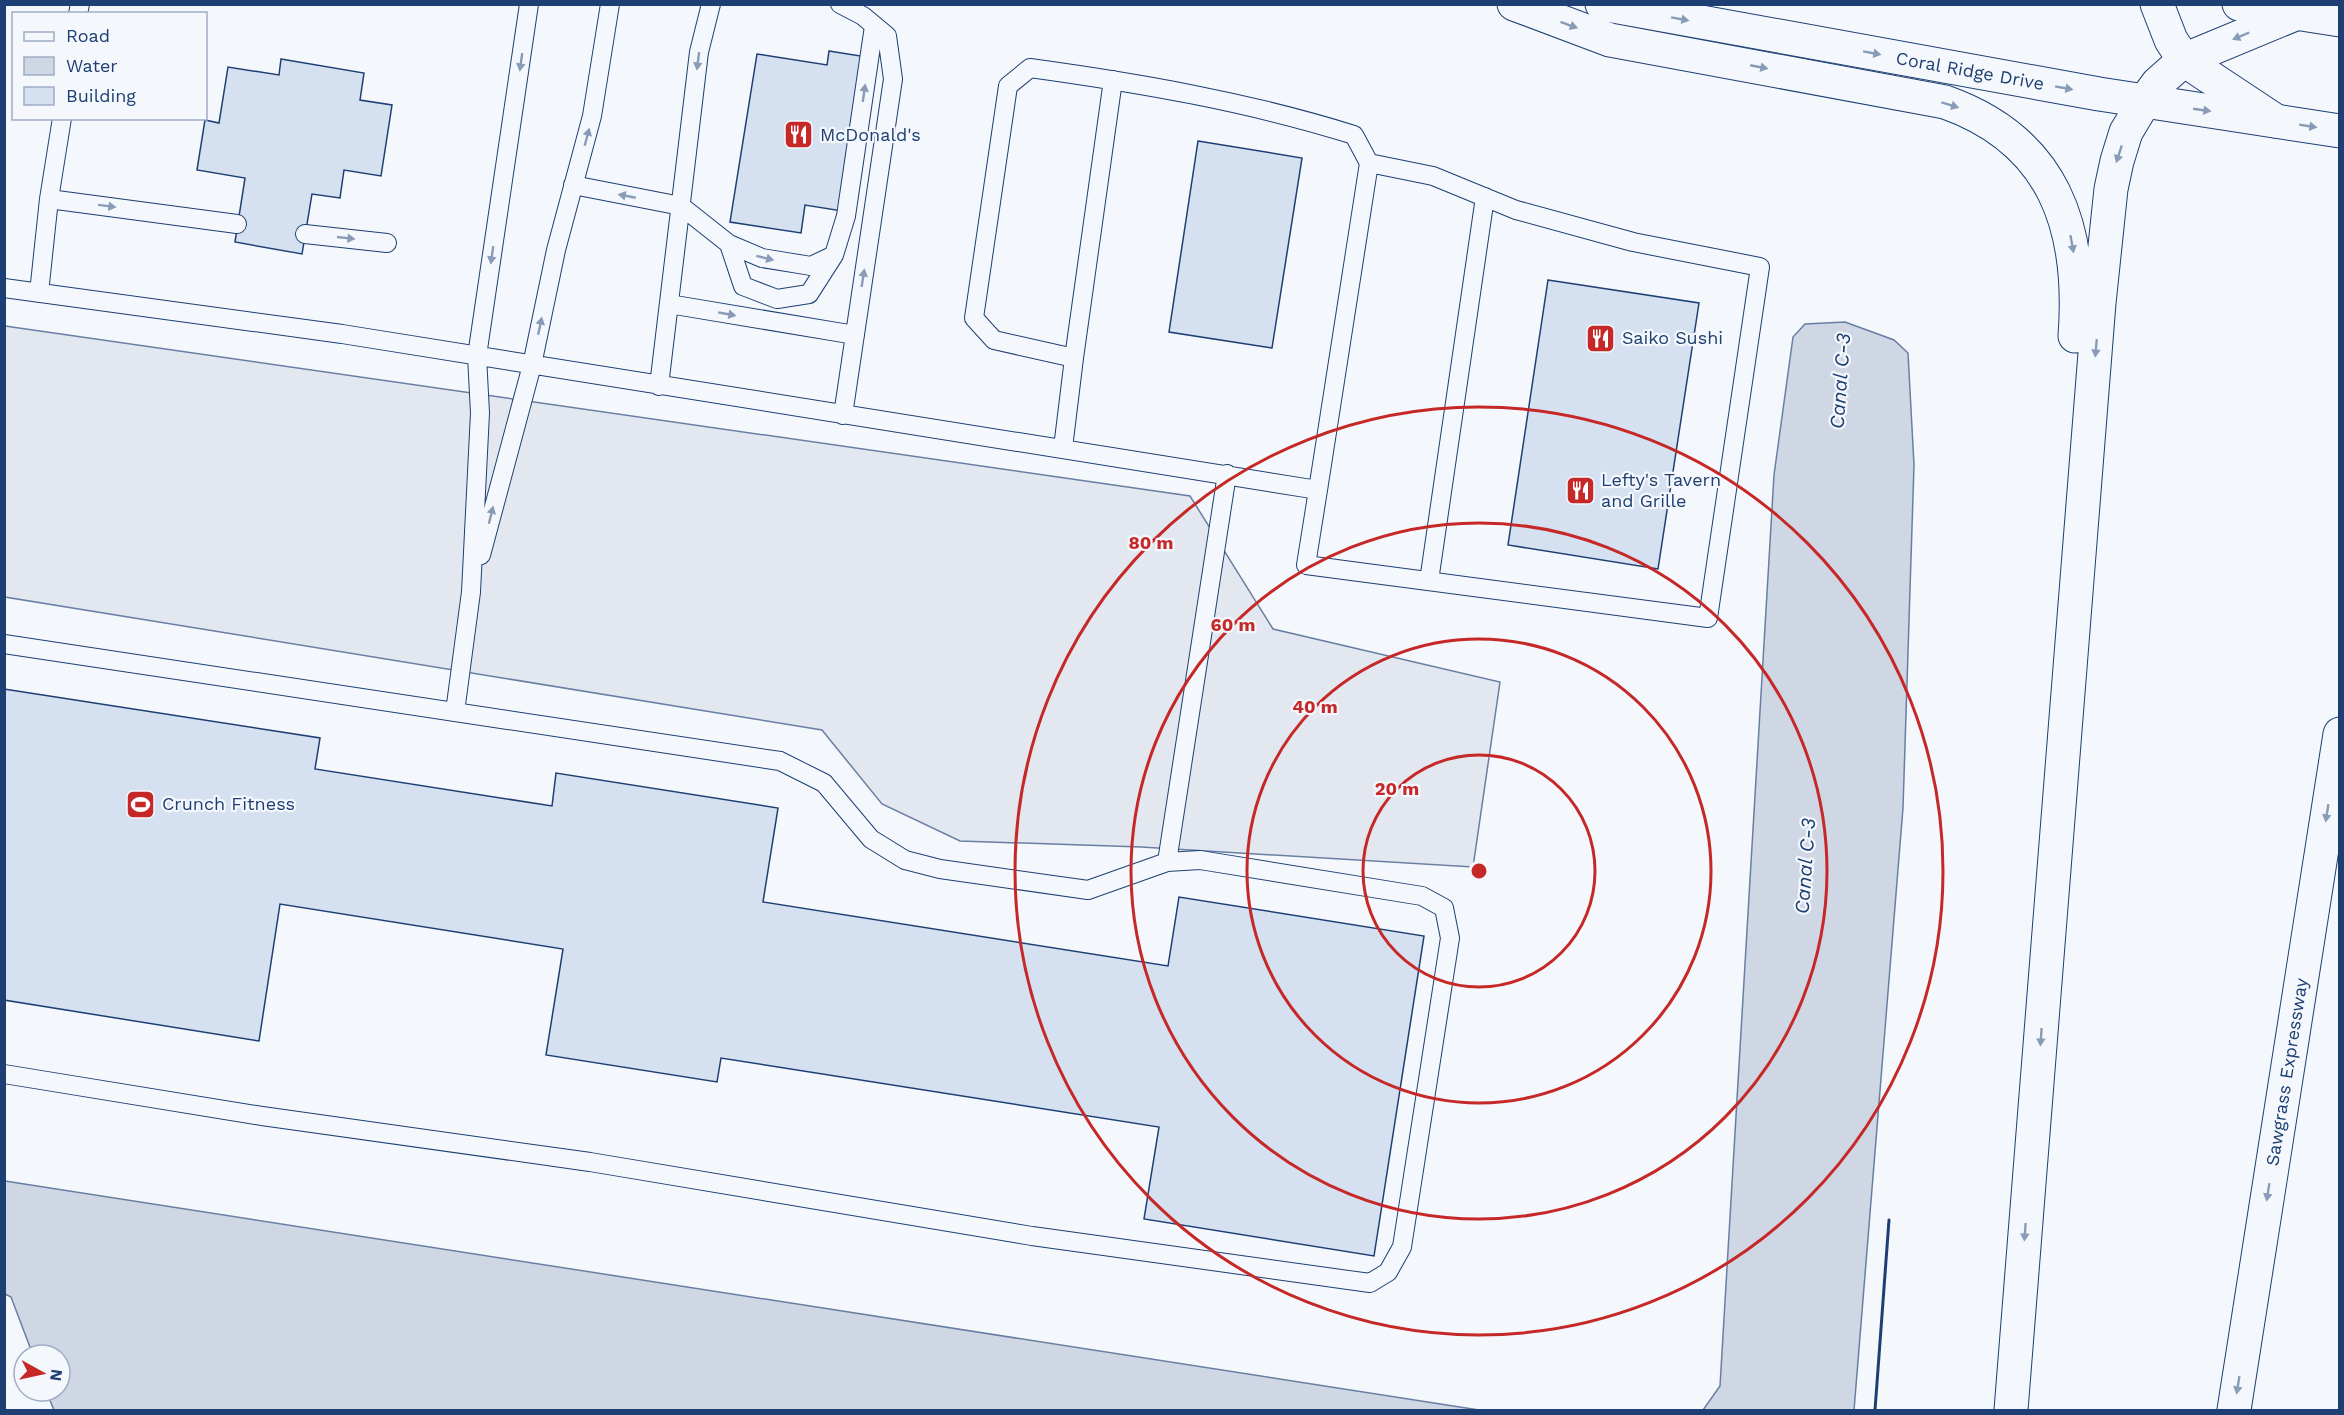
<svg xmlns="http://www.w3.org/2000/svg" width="2344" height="1415" font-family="'Work Sans',sans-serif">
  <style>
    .parking { fill: #e3e8f0; stroke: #687fa3; stroke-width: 1.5 }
    .water { fill: #cfd7e4; stroke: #687fa3; stroke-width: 1.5 }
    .building { fill: #d5e0f0; stroke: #1d3f73; stroke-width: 1.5 }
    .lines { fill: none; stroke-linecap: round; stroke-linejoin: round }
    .service-casing { stroke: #1d3f73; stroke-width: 20 }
    .secondary-casing { stroke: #1d3f73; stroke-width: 35 }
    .motorway-casing { stroke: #1d3f73; stroke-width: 35 }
    .service { stroke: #f4f7fb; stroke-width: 18 }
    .secondary { stroke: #f4f7fb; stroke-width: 33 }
    .motorway { stroke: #f4f7fb; stroke-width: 33 }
    .wall { stroke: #1d3f73; stroke-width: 3 }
    .oneway { fill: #889bb7 }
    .ring { fill: none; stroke: #c62828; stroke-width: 3 }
    .labels { text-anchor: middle; stroke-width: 4.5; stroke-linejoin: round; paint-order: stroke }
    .street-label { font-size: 18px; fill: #1d3f73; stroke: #f4f7fb }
    .poi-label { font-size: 18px; fill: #1d3f73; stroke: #f4f7fb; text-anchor: start }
    .water-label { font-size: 20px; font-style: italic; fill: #1d3f73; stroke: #f4f7fb }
    .centre { fill: #c62828; stroke: #f4f7fb; stroke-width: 3 }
    .ring-label { font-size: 18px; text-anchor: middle; font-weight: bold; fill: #c62828; stroke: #f4f7fb; stroke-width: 4.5; stroke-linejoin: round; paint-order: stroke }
  </style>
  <rect width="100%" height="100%" fill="#f4f7fb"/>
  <path class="parking" d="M5,326L1190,496L1273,629L1500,682L1473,867L1141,847L960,841L882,804L822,730L5,597Z"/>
  <path class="water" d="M1845,322L1894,340L1908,353L1914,465L1903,808L1854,1410H1703L1720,1386L1774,475L1793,337L1805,324Z
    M5,1181L1479,1410H54L46,1391H60V1355H33L11,1297L5,1294Z"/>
  <path class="building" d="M829,51L867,57L842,211L805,205L801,233L730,222L757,54L827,65Z
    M281,59L364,73L360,100L392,105L381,176L344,170L340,198L312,194L302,254L235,242L245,178L197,170L205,120L219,123L228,67L279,75Z
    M1198,141L1302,158L1272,348L1169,332Z
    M1548,280L1699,303L1658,569L1508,545Z
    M4,689L320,738L315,769L552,806L556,773L778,808L763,902L1168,966L1179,897L1424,936L1374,1256L1144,1219L1159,1127L721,1058L717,1082L546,1055L563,949L280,904L259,1041L4,1000Z"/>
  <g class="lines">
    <defs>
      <path id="service" d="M840,4L863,16L887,36L893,79L843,415
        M78,14L80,4
        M573,185L681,206L729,244L762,258L811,266L834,255L846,216L874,26
        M49,199L237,224
        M305,234L387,243
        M729,244L743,286L777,299L809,294L834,255
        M4,288L342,334L1318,490L1306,565L1708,618L1760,267L1633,242L1516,210L1433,176L1369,163L1318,490
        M39,293L49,199L62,118
        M669,304L855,335
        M1074,358L1113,80
        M659,386L699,52L711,4
        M1063,448L1074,358L994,340L974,318L1008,86L1030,68C1139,83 1249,102 1354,135L1369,163
        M481,555L532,365L556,250L592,116L610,4
        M1429,581L1485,197
        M4,644L780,761L824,783L871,839L905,860L940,869L1088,890L1167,862L1200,860L1422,896L1444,908L1450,938L1402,1247L1388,1272L1370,1283L1032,1236L590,1162L262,1116L4,1074
        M455,712L471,592L480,413L477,356L529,4
        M1167,862L1227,474"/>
      <path id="secondary" d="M1602,4L2099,94L2340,131
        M2239,4L2340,20"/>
      <path id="motorway" d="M1514,4L1610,40L1945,102C2055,141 2083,228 2075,336
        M2157,4L2171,40L2184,60L2276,121
        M2011,1410L2099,303L2111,189L2117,161L2126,132L2144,102L2158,83L2184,60L2295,14
        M2234,1410L2340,734"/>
    </defs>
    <use href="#service" class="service-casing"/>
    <use href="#secondary" class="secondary-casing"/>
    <use href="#motorway" class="motorway-casing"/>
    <use href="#service" class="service"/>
    <use href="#secondary" class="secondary"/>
    <use href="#motorway" class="motorway"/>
    <path class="wall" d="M1875,1410L1889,1220"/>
  </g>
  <defs><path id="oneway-solid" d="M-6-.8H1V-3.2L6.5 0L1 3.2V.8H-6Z" transform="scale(1.5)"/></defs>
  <g class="oneway">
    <use href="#oneway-solid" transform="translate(1680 19) rotate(10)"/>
    <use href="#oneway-solid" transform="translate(1569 25) rotate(20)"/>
    <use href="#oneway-solid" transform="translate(2241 36) rotate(157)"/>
    <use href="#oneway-solid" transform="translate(1872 53) rotate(10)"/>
    <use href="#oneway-solid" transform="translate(698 61) rotate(97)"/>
    <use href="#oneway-solid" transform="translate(521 62) rotate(98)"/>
    <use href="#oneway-solid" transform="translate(1759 67) rotate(11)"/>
    <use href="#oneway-solid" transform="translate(2064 88) rotate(10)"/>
    <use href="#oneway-solid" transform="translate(864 93) rotate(-82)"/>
    <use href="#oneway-solid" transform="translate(1950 105) rotate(17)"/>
    <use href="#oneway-solid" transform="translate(2202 110) rotate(8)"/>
    <use href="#oneway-solid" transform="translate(2308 126) rotate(9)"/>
    <use href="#oneway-solid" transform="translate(587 137) rotate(-75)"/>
    <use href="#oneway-solid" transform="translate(2119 154) rotate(108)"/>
    <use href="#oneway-solid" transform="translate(627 196) rotate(-169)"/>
    <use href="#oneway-solid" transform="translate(107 206) rotate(7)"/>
    <use href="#oneway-solid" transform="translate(346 238) rotate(6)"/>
    <use href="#oneway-solid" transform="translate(2072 244) rotate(80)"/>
    <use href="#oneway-solid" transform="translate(492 255) rotate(98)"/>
    <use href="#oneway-solid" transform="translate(765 258) rotate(14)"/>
    <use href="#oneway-solid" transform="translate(863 278) rotate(-81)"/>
    <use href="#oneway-solid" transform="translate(727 314) rotate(10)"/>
    <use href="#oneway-solid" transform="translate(540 326) rotate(-78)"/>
    <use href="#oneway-solid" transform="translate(2096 348) rotate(95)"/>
    <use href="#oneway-solid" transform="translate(491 515) rotate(-76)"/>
    <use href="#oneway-solid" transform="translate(2327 813) rotate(99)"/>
    <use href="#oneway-solid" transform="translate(2041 1037) rotate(94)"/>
    <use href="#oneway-solid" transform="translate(2268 1192) rotate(99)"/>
    <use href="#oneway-solid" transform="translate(2025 1232) rotate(94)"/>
    <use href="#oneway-solid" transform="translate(2238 1385) rotate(99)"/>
  </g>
  <g class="ring">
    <circle cx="1479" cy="871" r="116"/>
    <circle cx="1479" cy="871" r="232"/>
    <circle cx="1479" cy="871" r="348"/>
    <circle cx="1479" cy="871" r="464"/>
  </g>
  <defs>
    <symbol id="restaurant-square" viewBox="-11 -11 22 22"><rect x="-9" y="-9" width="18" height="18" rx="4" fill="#c62828" stroke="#f4f7fb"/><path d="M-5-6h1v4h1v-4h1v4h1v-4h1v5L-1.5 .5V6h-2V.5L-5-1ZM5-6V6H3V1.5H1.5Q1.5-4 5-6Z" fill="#fff"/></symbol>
    <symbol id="stadium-square" viewBox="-11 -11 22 22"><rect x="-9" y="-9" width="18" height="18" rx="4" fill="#c62828" stroke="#f4f7fb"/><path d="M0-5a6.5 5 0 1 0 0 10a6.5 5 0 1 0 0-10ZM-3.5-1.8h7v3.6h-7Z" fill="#fff"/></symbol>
  </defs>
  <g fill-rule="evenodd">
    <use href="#restaurant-square" x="782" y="118" width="33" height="33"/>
    <use href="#restaurant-square" x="1584" y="322" width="33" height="33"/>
    <use href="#restaurant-square" x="1564" y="474" width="33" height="33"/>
    <use href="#stadium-square" x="124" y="788" width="33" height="33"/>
  </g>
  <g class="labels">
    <g class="street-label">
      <text transform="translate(1970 71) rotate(10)" y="6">Coral Ridge Drive</text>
      <text transform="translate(2287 1072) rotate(-81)" y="6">Sawgrass Expressway</text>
    </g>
    <g class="poi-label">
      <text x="820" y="141">McDonald's</text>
      <text x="1622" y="344">Saiko Sushi</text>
      <text x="1601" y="486">Lefty's Tavern<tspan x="1601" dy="21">and Grille</tspan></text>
      <text x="162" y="810">Crunch Fitness</text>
    </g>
    <g class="water-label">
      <text transform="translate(1840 381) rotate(-86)" y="7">Canal C-3</text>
      <text transform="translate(1805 866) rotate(-86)" y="7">Canal C-3</text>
    </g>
  </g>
  <circle cx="1479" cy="871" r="9" class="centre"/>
  <g class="ring-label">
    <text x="1151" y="549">80 m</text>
    <text x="1233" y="631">60 m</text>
    <text x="1315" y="713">40 m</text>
    <text x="1397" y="795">20 m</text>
  </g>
  <rect width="2344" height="1415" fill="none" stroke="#1d3f73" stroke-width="12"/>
  <rect x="12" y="12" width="195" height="108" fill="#f4f7fb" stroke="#9eadc5" stroke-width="1.5"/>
  <rect x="24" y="32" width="30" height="9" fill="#f4f7fb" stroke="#9eadc5" stroke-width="1.5"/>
  <text x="66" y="42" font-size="18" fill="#1d3f73">Road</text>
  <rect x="24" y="57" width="30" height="18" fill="#cfd7e4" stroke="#9eadc5" stroke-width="1.5"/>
  <text x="66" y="72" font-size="18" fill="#1d3f73">Water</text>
  <rect x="24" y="87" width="30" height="18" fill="#d5e0f0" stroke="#9eadc5" stroke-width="1.5"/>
  <text x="66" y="102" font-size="18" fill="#1d3f73">Building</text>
  <g transform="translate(42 1373) rotate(98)"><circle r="28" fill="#f4f7fb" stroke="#9eadc5" stroke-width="1.5"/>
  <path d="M0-4.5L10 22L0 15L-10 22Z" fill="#c62828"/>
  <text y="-9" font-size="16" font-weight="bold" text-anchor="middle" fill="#1d3f73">N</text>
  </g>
</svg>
